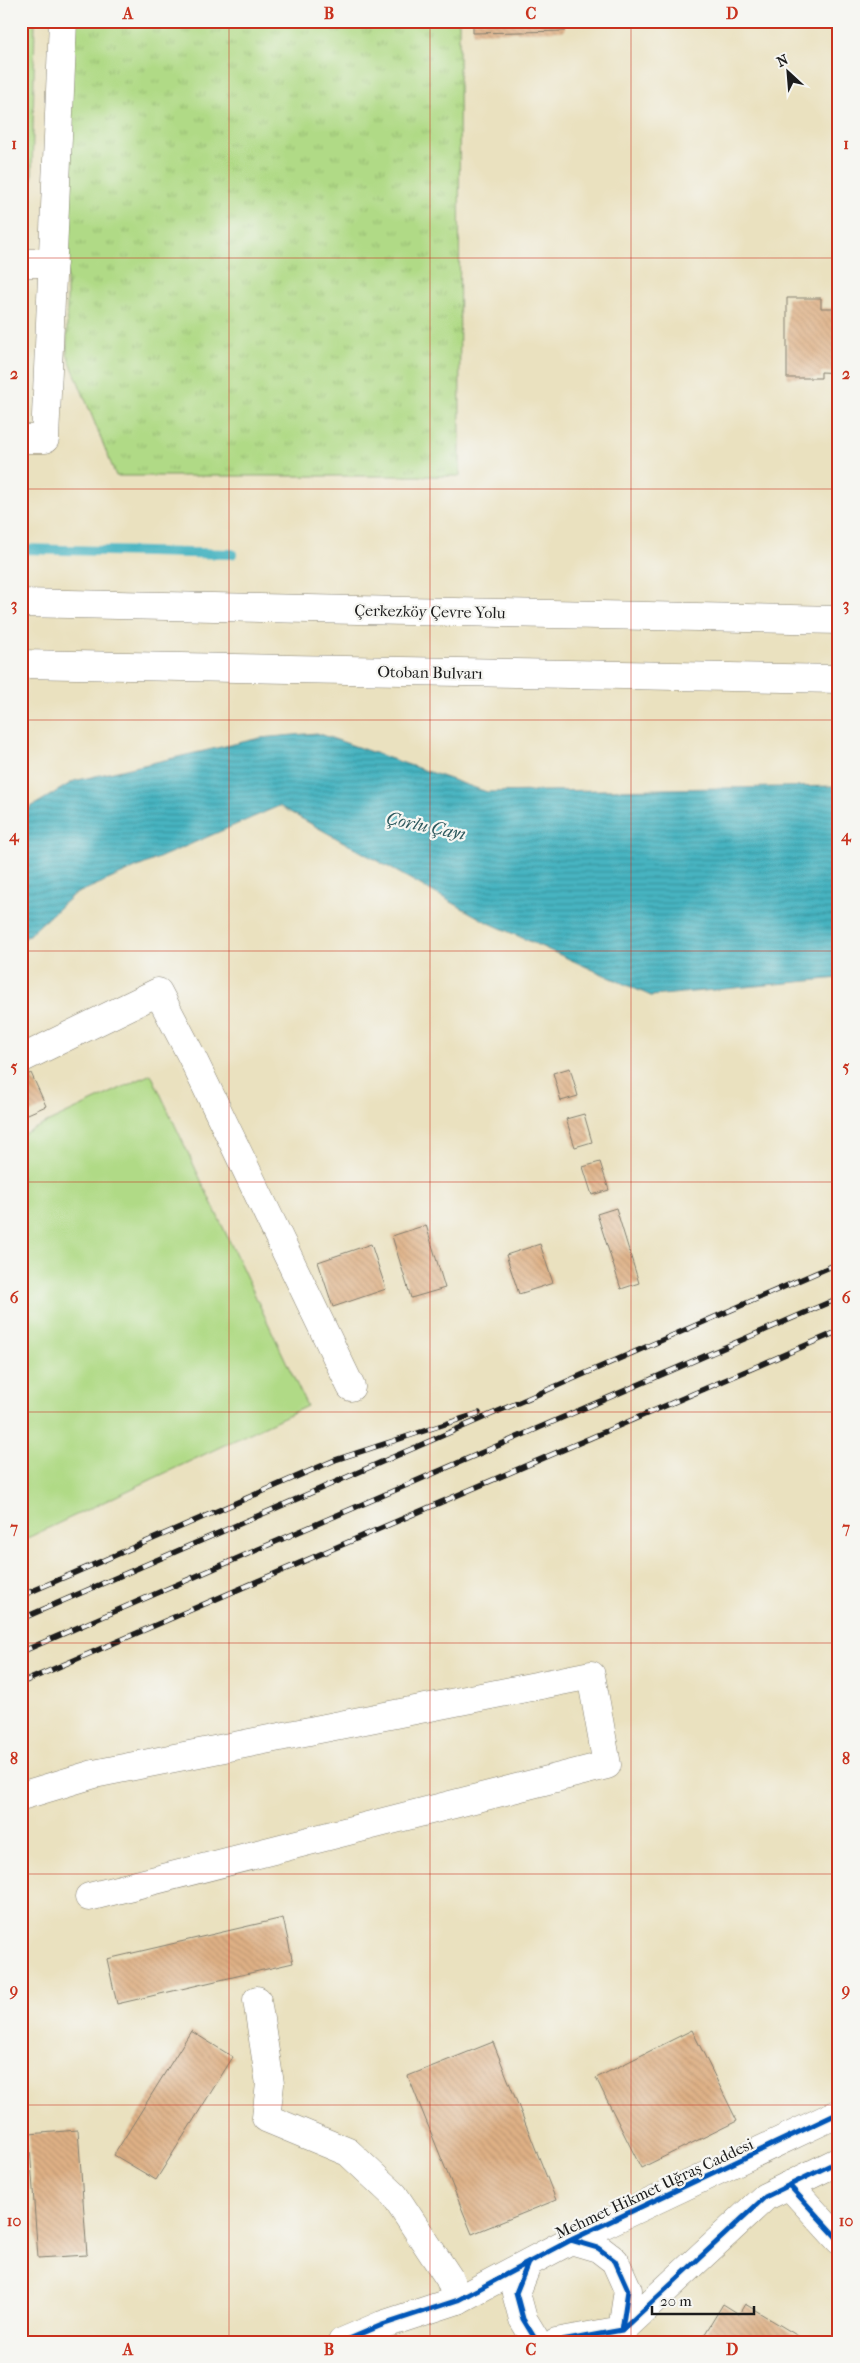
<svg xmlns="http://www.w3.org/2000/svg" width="860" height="2363" font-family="'IM FELL French Canon',serif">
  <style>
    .grass { fill: url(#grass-tufts); stroke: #667b51 }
    .pitch { fill: #b0da86; stroke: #667b51 }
    .water { fill: url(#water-rules); stroke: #31686e }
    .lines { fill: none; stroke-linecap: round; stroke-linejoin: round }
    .stream { stroke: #46b4c1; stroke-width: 10 }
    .building { fill: url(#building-back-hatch) }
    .minor-casing { stroke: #837e6e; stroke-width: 29 }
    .major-casing { stroke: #837e6e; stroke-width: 29 }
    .highway-casing { stroke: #837e6e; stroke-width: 29 }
    .minor { stroke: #fff; stroke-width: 28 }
    .major { stroke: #fff; stroke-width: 28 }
    .highway { stroke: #fff; stroke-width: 28 }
    .rail-casing { stroke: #1c1c1c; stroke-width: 5.5 }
    .rail { stroke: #f6f6f2; stroke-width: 4; stroke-dasharray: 11; stroke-linecap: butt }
    .cycleway-casing { stroke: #f6f6f2; stroke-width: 8 }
    .cycleway { stroke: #0057b8; stroke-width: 5 }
    .grid { fill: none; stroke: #c8321e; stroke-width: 1; stroke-opacity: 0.55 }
    .labels { text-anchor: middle; stroke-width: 4.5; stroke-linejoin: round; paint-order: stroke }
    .street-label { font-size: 16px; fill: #1c1c1c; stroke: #f6f6f2 }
    .water-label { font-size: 18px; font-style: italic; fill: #2d595e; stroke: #f6f6f2 }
    .neatline { fill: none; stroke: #c8321e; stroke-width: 2 }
    .grid-label { font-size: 16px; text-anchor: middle; font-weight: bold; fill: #c8321e }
  </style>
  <defs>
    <pattern id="grass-tufts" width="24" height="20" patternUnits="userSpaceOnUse" patternTransform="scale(1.25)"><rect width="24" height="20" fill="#b0da86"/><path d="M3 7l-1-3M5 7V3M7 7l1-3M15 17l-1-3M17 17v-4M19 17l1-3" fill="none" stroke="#97ba73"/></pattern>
    <pattern id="water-rules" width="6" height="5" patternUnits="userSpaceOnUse" patternTransform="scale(1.25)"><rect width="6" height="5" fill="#46b4c1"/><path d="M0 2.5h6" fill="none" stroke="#3a929c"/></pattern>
    <pattern id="building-back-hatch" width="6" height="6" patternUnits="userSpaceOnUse" patternTransform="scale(1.25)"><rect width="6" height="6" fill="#deb085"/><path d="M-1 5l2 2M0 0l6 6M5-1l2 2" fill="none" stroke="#be9772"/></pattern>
  </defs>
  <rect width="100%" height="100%" fill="#f6f6f2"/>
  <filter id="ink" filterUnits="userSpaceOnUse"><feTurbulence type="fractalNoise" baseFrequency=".02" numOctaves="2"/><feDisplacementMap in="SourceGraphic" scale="10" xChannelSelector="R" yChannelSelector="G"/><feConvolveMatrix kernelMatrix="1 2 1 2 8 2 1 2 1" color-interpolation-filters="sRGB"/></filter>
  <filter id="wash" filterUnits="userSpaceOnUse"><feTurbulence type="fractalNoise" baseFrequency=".0096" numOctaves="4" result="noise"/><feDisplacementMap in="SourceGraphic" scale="20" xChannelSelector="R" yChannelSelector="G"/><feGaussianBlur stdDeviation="1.12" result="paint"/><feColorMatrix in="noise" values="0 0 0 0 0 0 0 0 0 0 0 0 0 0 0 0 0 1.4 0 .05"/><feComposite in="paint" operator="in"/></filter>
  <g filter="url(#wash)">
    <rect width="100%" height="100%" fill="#eae1bf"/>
    <path class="grass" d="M67,21H459L460,476H116L67,354Z"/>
    <path class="pitch" d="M21,21H35L31,239H21Z
      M151,1074L307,1406L21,1541V1135Z"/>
    <path class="water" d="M317,733L487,792L839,786V978L651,996L487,922L279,806L73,895L21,942V813L74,781L260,738Z"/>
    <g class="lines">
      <path class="stream" d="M21,549L232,554"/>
    </g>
    <g id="blocks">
      <path class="building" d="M473,21H565V31L473,33Z
        M787,298H821V308H839V373L821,372V378H787Z
        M570,1068L578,1096L561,1101L553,1073Z
        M31,1073L46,1106L21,1117V1078Z
        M584,1114L592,1142L575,1147L566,1119Z
        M600,1162L609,1190L592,1195L583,1167Z
        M616,1208L639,1283L621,1289L597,1214Z
        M426,1225L445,1288L411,1298L392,1236Z
        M371,1244L386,1289L333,1307L318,1262Z
        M540,1244L553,1283L519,1294L506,1255Z
        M283,1918L293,1963L117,2004L107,1959Z
        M692,2030L737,2121L641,2168L596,2078Z
        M191,2031L233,2057L156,2180L114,2155Z
        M493,2042L556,2200L472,2234L408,2076Z
        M78,2130L87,2255L38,2258L29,2134Z
        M723,2304L739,2314L745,2304L808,2342H700Z"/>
    </g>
  </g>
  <g filter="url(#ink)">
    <use href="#blocks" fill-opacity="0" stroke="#837e6e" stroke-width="1"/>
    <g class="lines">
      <defs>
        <path id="minor" d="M21,263H53
          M21,439H45L63,21
          M21,1059L158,992L191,1055L351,1387
          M21,1796L94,1774L591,1675L607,1765L89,1897
          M257,2000L270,2084L266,2118L348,2152L394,2195L449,2278L458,2300
          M789,2185L839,2240"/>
        <path id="major" d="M571,2240L598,2248L615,2261L628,2290L622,2330
          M528,2263L516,2293L523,2319L537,2342
          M342,2342L382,2325L458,2300L571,2240L839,2113
          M556,2342L622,2330L765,2197L839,2161"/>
        <path id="highway" d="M21,603L839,620
          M21,664L839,679"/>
      </defs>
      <use href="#minor" class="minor-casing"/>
      <use href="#major" class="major-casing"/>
      <use href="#highway" class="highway-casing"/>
      <use href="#minor" class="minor"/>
      <use href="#major" class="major"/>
      <use href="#highway" class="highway"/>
      <defs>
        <path id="rail" d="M21,1596L335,1460L479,1413
          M21,1619L839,1263
          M21,1652L839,1298
          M21,1683L839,1331"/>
      </defs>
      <use href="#rail" class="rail-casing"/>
      <use href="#rail" class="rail"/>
      <defs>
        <path id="cycleway" d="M789,2185L839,2240
          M571,2240L598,2248L615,2261L628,2290L622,2330
          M528,2263L516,2293L523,2319L537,2342
          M342,2342L382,2325L458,2300L571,2240L839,2113
          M556,2342L622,2330L765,2197L839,2161"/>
      </defs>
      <use href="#cycleway" class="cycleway-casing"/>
      <use href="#cycleway" class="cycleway"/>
    </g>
  </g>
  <path class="grid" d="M229,21V2342M430,21V2342M631,21V2342M21,258H839M21,489H839M21,720H839M21,951H839M21,1182H839M21,1412H839M21,1643H839M21,1874H839M21,2105H839"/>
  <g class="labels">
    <g class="street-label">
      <text transform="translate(430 611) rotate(1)" y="6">Çerkezköy Çevre Yolu</text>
      <text transform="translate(430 672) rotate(1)" y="6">Otoban Bulvarı</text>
      <text transform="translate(654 2188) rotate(-25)" y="6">Mehmet Hikmet Uğraş Caddesi</text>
    </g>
    <g class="water-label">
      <text transform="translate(426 826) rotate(12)" y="6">Çorlu Çayı</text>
    </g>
  </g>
  <rect width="860" height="2363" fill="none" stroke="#f6f6f2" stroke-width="55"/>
  <g transform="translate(788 72) rotate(334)" stroke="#f6f6f2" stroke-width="4" paint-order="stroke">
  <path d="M0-4L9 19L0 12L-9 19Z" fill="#1c1c1c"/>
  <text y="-8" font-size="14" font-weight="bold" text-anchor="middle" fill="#1c1c1c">N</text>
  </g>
  <path d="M652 2306v8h102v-8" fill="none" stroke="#1c1c1c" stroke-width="2.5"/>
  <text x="660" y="2306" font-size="15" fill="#1c1c1c" stroke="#f6f6f2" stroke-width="4" paint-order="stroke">20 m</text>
  <rect x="28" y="28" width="804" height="2308" class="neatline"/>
  <g class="grid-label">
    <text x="128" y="19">A</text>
    <text x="329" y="19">B</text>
    <text x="531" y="19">C</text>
    <text x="732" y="19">D</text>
    <text x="14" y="149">1</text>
    <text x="846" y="149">1</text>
    <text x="14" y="379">2</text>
    <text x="846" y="379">2</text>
    <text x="14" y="610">3</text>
    <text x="846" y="610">3</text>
    <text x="14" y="841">4</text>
    <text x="846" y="841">4</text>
    <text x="14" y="1072">5</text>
    <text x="846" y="1072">5</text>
    <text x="14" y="1303">6</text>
    <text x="846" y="1303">6</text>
    <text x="14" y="1533">7</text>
    <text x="846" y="1533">7</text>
    <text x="14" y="1764">8</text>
    <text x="846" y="1764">8</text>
    <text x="14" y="1995">9</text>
    <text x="846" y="1995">9</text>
    <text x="14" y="2226">10</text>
    <text x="846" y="2226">10</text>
    <text x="128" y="2355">A</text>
    <text x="329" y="2355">B</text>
    <text x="531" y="2355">C</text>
    <text x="732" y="2355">D</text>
  </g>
</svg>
